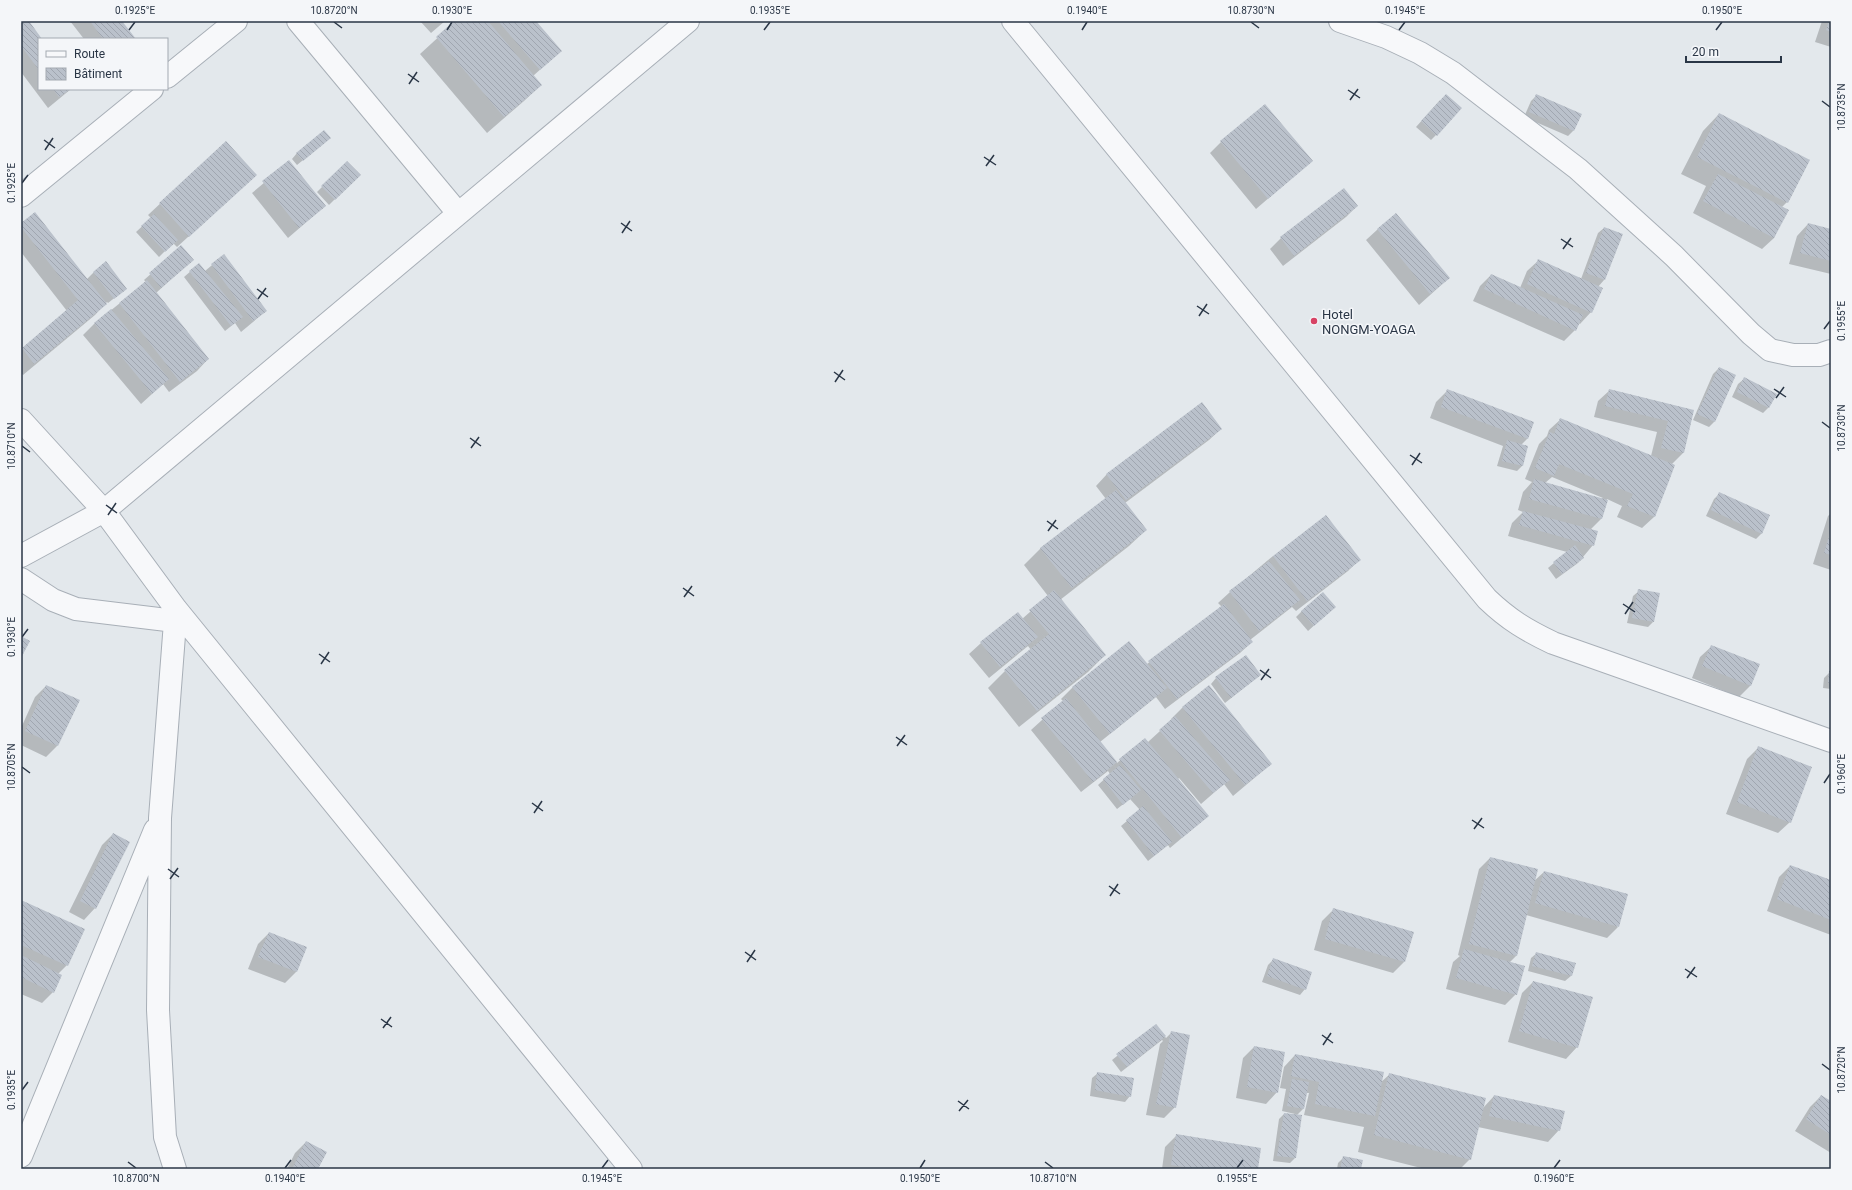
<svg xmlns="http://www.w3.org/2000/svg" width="1852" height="1190" font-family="Roboto,sans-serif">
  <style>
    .shadow { fill: #0003; fill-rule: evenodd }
    .building { fill: url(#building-back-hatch) }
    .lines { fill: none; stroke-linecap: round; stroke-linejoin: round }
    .minor-casing { stroke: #a8afb7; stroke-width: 24 }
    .minor { stroke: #f7f8fa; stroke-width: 22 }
    .ticks { fill: none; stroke: #2a3646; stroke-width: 1.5 }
    .poi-dot { fill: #d74264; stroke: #f4f6f9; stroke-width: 1.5 }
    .labels { text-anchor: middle; stroke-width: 3; stroke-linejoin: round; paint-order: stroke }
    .poi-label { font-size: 13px; fill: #2a3646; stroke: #f4f6f9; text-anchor: start }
    .neatline { fill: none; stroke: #2a3646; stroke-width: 1.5 }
    .ticks-label { font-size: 10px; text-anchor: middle; fill: #2a3646 }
  </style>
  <defs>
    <pattern id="building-back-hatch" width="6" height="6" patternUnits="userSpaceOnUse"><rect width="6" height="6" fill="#bac1cb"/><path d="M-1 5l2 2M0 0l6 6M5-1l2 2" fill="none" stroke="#a0a6b0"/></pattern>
  </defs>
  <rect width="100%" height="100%" fill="#e3e8ec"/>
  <path class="shadow" d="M21,21H27L41,39H39V89H71L48,108L21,72Z
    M70,21H121L134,39H84Z
    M420,21H445L431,33Z
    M456,21H535L561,51L533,76L541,85L524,101L487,133L420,54Z
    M1822,21H1831V47L1815,42Z
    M1537,95L1580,114L1573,131L1568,136L1524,117L1531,101Z
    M1440,100L1436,135L1431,140L1416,127Z
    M1719,114L1787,202L1782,207L1787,210L1774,238L1762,249L1693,213L1706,186L1681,174L1703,131Z
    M226,142L244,186L177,247L173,243L159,257L136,232L151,218L148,215Z
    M1221,142L1312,161L1256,209L1210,153Z
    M324,143L297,165L292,159L297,153Z
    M289,162L325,206L288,238L252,193Z
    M347,162L359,175L329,205L317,192Z
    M1357,206L1346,217L1283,266L1270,249L1281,238Z
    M21,224L87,279L94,272L126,289L108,303L107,302L95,315L23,375L21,373V351L67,311L21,252Z
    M1808,224L1831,230V274L1789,264L1797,236Z
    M1604,228L1622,235L1604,280L1598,287L1591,312L1580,324L1578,323L1575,330L1564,341L1473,301L1480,286L1491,275L1520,288L1527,271L1539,260L1581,279L1598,233Z
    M1378,229L1449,278L1419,305L1366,240Z
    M181,247L187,265L156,293L208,359L197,371L169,392L163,384L141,404L83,335L94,324L146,282L144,280Z
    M224,255L266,311L241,332L235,323L225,331L184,277L199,264L205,271Z
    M1719,368L1735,375L1714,422L1709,427L1693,420L1713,374Z
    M1744,379L1769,407L1763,413L1732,397L1738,384Z
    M1610,390L1693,411L1683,453L1672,464L1674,465L1654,517L1642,528L1617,517L1622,506L1607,499L1601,519L1590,530L1593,545L1578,563L1556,579L1548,568L1567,552L1508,536L1512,523L1523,512L1518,510L1523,492L1532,482L1525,479L1539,444L1547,436L1549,430L1561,419L1651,456L1657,432L1594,417L1598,401ZM1552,477L1603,498L1602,499L1545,483Z
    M1447,391L1533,423L1527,439L1521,445L1527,446L1522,466L1517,471L1497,466L1503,446L1430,418L1436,402Z
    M1221,429L1209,440L1125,503L1146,530L1129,546L1060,600L1105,655L1088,672L1019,727L988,688L1005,671L1031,650L1028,646L989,678L969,654L981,643L1017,613L1022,619L1048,596L1024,565L1041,548L1106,499L1096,486L1107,474Z
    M1719,494L1762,533L1756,539L1706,516L1714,499Z
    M1831,513V570L1813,564L1828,516Z
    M1273,556L1359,560L1348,571L1296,611L1292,607L1250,640L1252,642L1240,653L1165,709L1156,697L1100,742L1117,763L1145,739L1148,742L1172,720L1171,719L1182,708L1208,687L1271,764L1233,796L1224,784L1201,804L1179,778L1178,779L1208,816L1170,848L1168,845L1148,861L1121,826L1140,810L1130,799L1117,809L1098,785L1110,774L1108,771L1081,792L1031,730L1063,701L1061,699L1073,687L1147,664L1222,607L1218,603L1230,592Z
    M1639,591L1653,622L1648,627L1627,623L1633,596Z
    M1302,611L1329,612L1308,631L1296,617Z
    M1712,646L1759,665L1750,686L1739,697L1692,678L1700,657Z
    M1830,672H1831V689L1823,688L1824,678Z
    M1260,675L1225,703L1211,684L1216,678Z
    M46,686L78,701L57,746L46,757L21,745V728L35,697Z
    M1759,747L1790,822L1778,833L1726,814L1747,759Z
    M113,834L95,908L84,920L69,912L102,845Z
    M1490,858L1534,881L1544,872L1618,927L1607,938L1526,915L1516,956L1509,963L1516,994L1505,1005L1446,989L1453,962L1460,956L1458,955L1479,869Z
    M1790,866L1831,881V935L1767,911L1779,877Z
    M21,901L67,965L58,974L53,992L42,1003L21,994Z
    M1334,909L1413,933L1404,962L1393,973L1314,950L1322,921Z
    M269,933L306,947L296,972L285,983L248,969L258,944Z
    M1537,953L1574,964L1571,976L1565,981L1528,971L1531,958Z
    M1274,959L1305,989L1300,995L1262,982L1268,965Z
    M1533,982L1577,1047L1566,1059L1508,1042L1522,993Z
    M1156,1025L1166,1038L1171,1033L1175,1107L1164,1118L1146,1115L1160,1044L1163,1041L1162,1040L1121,1072L1112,1060Z
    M1254,1047L1277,1092L1266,1104L1236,1098L1243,1058Z
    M1295,1055L1380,1083L1390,1074L1483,1108L1494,1096L1559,1130L1548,1142L1478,1127L1470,1159L1460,1169H1425L1358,1152L1364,1127L1304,1115L1309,1093H1306L1303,1109L1296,1116L1295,1158L1290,1163L1273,1161L1279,1119L1284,1114L1295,1115V1114L1282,1111L1286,1089L1280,1088L1284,1067Z
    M1098,1073L1130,1096L1125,1102L1090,1096L1092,1078Z
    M1821,1096L1831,1102V1153L1795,1131L1810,1107Z
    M1177,1135L1257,1169H1162L1165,1147Z
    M306,1142L317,1169H287L295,1153Z
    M1343,1158L1360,1169H1337L1338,1163Z"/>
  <path class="building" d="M21,21H29L42,39H39V70L21,46Z
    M90,21H122L136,39H103Z
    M454,21H488L542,85L504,117L436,37Z
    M498,21H536L562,51L540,70Z
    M1829,21H1831V32L1826,30Z
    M53,89H71L59,97Z
    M1446,94L1462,108L1437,136L1421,121Z
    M1536,94L1582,114L1574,131L1529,112Z
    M1265,104L1313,161L1268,199L1220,141Z
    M1719,113L1810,160L1788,203L1697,157Z
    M324,130L331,138L303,161L296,153Z
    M226,141L257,175L189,237L159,203Z
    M289,160L326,206L299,228L262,181Z
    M347,161L361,175L335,200L321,186Z
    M1718,174L1789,210L1774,238L1703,201Z
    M1344,188L1358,206L1294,256L1280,237Z
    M35,212L107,304L34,364L22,348L78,300L21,227V223Z
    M1396,213L1450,278L1430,294L1377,229Z
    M154,214L178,240L165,252L141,226Z
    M1808,223L1831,229V261L1800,253Z
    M1604,227L1623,234L1605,280L1586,273Z
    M181,245L194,260L161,288L149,273Z
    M224,254L267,311L253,321L211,264Z
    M1538,259L1603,288L1592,313L1527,284Z
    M106,261L127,289L114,299L93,272Z
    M199,263L243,317L231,326L189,271Z
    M1491,274L1583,315L1576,331L1484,289Z
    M147,280L209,359L180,382L119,303Z
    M111,309L169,379L152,394L94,323Z
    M1719,367L1736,375L1715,422L1697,414Z
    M1744,377L1777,394L1769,408L1737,392Z
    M1447,389L1534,422L1528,439L1441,407Z
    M1609,389L1694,410L1684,453L1661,448L1668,421L1605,406Z
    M1202,402L1222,429L1126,500L1106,474Z
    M1560,418L1675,465L1669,481L1659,477L1669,481L1655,517L1627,506L1633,494L1559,464L1554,476L1535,468L1550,432L1554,434Z
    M1507,440L1528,446L1523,466L1502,461Z
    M1534,479L1608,500L1602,519L1529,499Z
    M1116,490L1147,530L1072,588L1040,548Z
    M1719,492L1770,515L1762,534L1711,510Z
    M1523,511L1598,531L1594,546L1519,525Z
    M1326,515L1361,560L1307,601L1273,556Z
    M1831,530V555L1824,553Z
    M1575,545L1584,558L1562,574L1553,562Z
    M1269,561L1300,600L1259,631L1229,591Z
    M1638,589L1660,593L1654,622L1632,618Z
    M1054,590L1106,655L1037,711L1004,670L1049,634L1029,610Z
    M1323,592L1336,607L1314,626L1301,611Z
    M1224,604L1253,642L1177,699L1148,661Z
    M1018,612L1038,637L1000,667L980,642Z
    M21,636L30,641L21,658Z
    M1129,641L1167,688L1110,734L1072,687Z
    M1711,645L1760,664L1751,686L1702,666Z
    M1246,655L1261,675L1231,698L1215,677Z
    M1829,671H1831V683H1828Z
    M46,685L80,700L58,746L25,731Z
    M1209,685L1272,764L1245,785L1182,707Z
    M1066,698L1117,762L1093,782L1041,718Z
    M1175,716L1230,780L1213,793L1159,730Z
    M1145,738L1209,816L1182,838L1119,759Z
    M1758,746L1812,767L1791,823L1737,802Z
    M1120,765L1141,790L1123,805L1103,779Z
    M1143,806L1172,842L1154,856L1126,820Z
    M113,833L130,842L96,909L80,901Z
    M1490,857L1538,869L1517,956L1469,944Z
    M1790,865L1831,880V920L1777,899Z
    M1544,871L1628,894L1619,927L1535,903Z
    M21,900L85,929L68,966L21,945Z
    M1333,908L1414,932L1405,962L1325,939Z
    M269,932L307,947L297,972L258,957Z
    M1464,949L1525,966L1517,995L1456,978Z
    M1536,952L1576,963L1572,976L1532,966Z
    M21,955L62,975L54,993L21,977Z
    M1273,958L1312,972L1306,990L1267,976Z
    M1533,981L1593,997L1578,1048L1519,1031Z
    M1156,1024L1166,1036L1127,1067L1116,1054Z
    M1171,1031L1190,1035L1176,1108L1156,1104Z
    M1254,1046L1285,1052L1278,1093L1247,1087Z
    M1295,1054L1384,1072L1375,1116L1315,1104L1319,1082L1291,1076Z
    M1097,1072L1134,1078L1131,1097L1095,1090Z
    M1389,1073L1486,1098L1471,1160L1374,1135Z
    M1292,1079L1309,1082L1304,1109L1287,1106Z
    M1494,1095L1565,1111L1560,1131L1489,1116Z
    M1821,1095L1831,1101V1135L1806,1119Z
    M1284,1113L1302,1115L1296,1158L1277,1156Z
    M1176,1134L1261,1148L1258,1169H1196L1171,1165Z
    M306,1141L327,1152L318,1169H292Z
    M1343,1156L1363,1160L1361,1169H1340Z"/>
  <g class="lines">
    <defs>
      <path id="minor" d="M298,21L458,213
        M1013,21L1487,599C1509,620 1526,630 1553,643L1831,741
        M1340,21L1386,37L1420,53L1453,73L1578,169L1674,256L1751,334L1770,350L1793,355H1819L1831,351
        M167,77L236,21
        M21,196L152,89
        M21,420L104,511L176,609L631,1169
        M21,556L104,511L688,21
        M21,579L53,600L76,609L175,621
        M21,1156L155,830
        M175,1169L165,1137L158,1010L160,818L176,609"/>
    </defs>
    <use href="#minor" class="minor-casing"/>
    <use href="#minor" class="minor"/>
  </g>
  <path class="ticks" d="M334,22L342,28M1251,22L1259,28M129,30L135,22M447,30L452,22M764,30L770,22M1082,30L1087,22M1399,30L1405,22M1716,30L1722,22M408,74L419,82M409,84L417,72M1348,90L1360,98M1350,100L1358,89M1822,101L1830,107M44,140L55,148M45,150L53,138M984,157L996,165M986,166L994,155M22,183L28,175M621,223L632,231M622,233L630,221M1561,239L1573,247M1563,249L1571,238M257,289L268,297M258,299L266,288M1197,306L1209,314M1199,316L1207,304M1824,329L1830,321M834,372L845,380M835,382L843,370M1774,389L1786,397M1776,398L1784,387M1822,422L1830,428M470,438L481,446M22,446L30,452M471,448L479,437M1410,455L1422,463M1412,465L1420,453M106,505L117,513M108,515L116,503M1047,521L1058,529M1048,531L1056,520M683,588L694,596M684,597L692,586M1623,604L1635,612M1625,614L1633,602M22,637L28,629M319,654L330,662M321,664L329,652M1260,670L1271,678M1261,680L1269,669M896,737L907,745M897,746L905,735M22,767L30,773M1824,783L1830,774M532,803L543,811M534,813L542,801M1472,820L1484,828M1474,829L1482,818M168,869L179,877M170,879L178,868M1109,886L1120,894M1110,896L1118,884M745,952L756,960M747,962L755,950M1685,969L1697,977M1687,978L1695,967M381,1019L392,1027M383,1028L391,1017M1322,1035L1333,1043M1323,1045L1331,1033M1822,1064L1830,1070M22,1090L28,1082M958,1101L969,1109M959,1111L968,1100M128,1162L136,1168M1045,1162L1053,1168M285,1168L291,1160M602,1168L608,1160M920,1168L925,1160M1237,1168L1243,1160M1554,1168L1560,1160"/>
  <circle class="poi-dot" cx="1314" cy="321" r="4"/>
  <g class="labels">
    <g class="poi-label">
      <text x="1322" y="319">Hotel<tspan x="1322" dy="15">NONGM-YOAGA</tspan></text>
    </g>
  </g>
  <rect width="1852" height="1190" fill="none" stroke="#f4f6f9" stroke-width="44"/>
  <rect x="38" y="38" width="130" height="52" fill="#f4f6f9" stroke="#a3a9b1"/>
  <rect x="46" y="51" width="20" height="6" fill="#f7f8fa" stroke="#a3a9b1"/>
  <text x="74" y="58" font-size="12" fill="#2a3646">Route</text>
  <rect x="46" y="68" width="20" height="12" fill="url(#building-back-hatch)" stroke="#a3a9b1"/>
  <text x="74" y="78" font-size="12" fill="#2a3646">Bâtiment</text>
  <path d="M1686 56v6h95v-6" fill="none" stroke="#2a3646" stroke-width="2"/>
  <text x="1692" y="56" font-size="12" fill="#2a3646" stroke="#f4f6f9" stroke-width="3" paint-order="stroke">20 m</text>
  <rect x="22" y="22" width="1808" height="1146" class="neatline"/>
  <g class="ticks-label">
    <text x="135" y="14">0.1925°E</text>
    <text x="334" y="14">10.8720°N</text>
    <text x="452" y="14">0.1930°E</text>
    <text x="770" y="14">0.1935°E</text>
    <text x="1087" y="14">0.1940°E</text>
    <text x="1251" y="14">10.8730°N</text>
    <text x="1405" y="14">0.1945°E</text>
    <text x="1722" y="14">0.1950°E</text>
    <text transform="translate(1841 107) rotate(-90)" y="4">10.8735°N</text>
    <text transform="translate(11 183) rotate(-90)" y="4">0.1925°E</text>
    <text transform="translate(1841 321) rotate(-90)" y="4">0.1955°E</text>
    <text transform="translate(1841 428) rotate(-90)" y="4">10.8730°N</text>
    <text transform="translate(11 446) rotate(-90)" y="4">10.8710°N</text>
    <text transform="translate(11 637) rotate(-90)" y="4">0.1930°E</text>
    <text transform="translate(11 767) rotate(-90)" y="4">10.8705°N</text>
    <text transform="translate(1841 774) rotate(-90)" y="4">0.1960°E</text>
    <text transform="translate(1841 1070) rotate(-90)" y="4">10.8720°N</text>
    <text transform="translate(11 1090) rotate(-90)" y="4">0.1935°E</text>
    <text x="136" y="1182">10.8700°N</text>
    <text x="285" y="1182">0.1940°E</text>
    <text x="602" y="1182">0.1945°E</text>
    <text x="920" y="1182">0.1950°E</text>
    <text x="1053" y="1182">10.8710°N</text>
    <text x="1237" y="1182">0.1955°E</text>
    <text x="1554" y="1182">0.1960°E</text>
  </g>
</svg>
